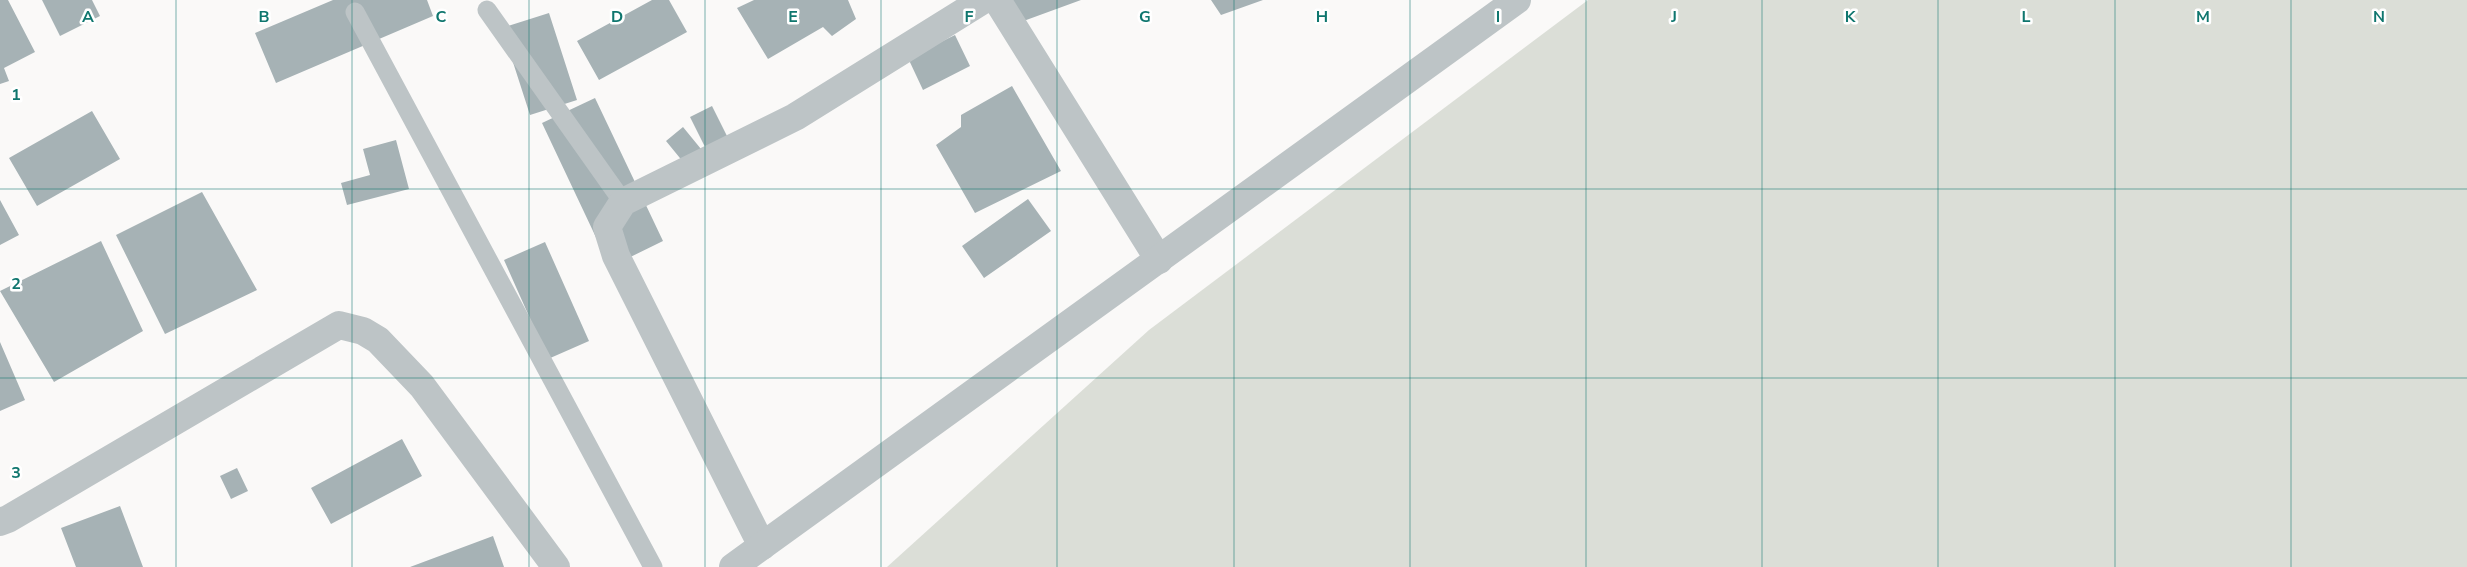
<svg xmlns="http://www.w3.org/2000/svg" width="2467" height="567" font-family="'Nunito Sans',sans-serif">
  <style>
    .green { fill: #dbded7 }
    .building { fill: #a6b2b5 }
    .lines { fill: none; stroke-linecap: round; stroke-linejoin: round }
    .service { stroke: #bdc4c6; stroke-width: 19 }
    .minor { stroke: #bdc4c6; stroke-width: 28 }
    .tertiary { stroke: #bdc4c6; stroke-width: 28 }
    .grid { fill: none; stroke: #0f766e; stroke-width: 1; stroke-opacity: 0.55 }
    .grid-label { font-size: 16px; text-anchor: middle; font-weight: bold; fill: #0f766e; stroke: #fff; stroke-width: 5; stroke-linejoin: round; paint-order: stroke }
  </style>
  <rect width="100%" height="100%" fill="#faf9f8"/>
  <path class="green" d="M1588,0H2467V567H887L1149,330Z"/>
  <path class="building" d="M0,0H8L35,52L4,68L9,81L0,84Z
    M42,0H92L100,16L60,36Z
    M333,0H427L433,16L276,83L255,33Z
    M652,0H669L687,32L599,80L577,41Z
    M754,0H848L856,19L832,36L823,27L768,59L737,8Z
    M997,0H1081L1007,27Z
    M1211,0H1263L1221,15Z
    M549,13L577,100L530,115L502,28Z
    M955,35L970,66L923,90L908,58Z
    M1012,86L1061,171L975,213L936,145L961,127V115Z
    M595,98L663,241L610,267L542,123Z
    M712,106L730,142L708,153L690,117Z
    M92,111L120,159L37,206L9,158Z
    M683,127L710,160L693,174L666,141Z
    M396,140L409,189L347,205L341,183L370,175L363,149Z
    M202,192L257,290L165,334L116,235Z
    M1028,199L1051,231L984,278L962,246Z
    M0,200L19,235L0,245Z
    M101,241L143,331L54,382L0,291Z
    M545,242L589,341L548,359L504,260Z
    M0,342L25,400L0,411Z
    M402,439L422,476L331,524L311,488Z
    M237,468L248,491L231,499L220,476Z
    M120,506L143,567H76L61,528Z
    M493,536L504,567H410Z"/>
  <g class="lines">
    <path class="service" d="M487,10L623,202
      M355,12L653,567"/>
    <path class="minor" d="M997,0L1159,260
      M0,522L8,519L339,325L363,331L378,340L422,386L556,567
      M762,546L616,256L607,227L623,202L795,117L983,0"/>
    <path class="tertiary" d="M733,567L1517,0"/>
  </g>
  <path class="grid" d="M176,0V567M352,0V567M529,0V567M705,0V567M881,0V567M1057,0V567M1234,0V567M1410,0V567M1586,0V567M1762,0V567M1938,0V567M2115,0V567M2291,0V567M0,189H2467M0,378H2467"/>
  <g class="grid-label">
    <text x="88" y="22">A</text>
    <text x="264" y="22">B</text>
    <text x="441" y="22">C</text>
    <text x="617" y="22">D</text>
    <text x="793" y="22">E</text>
    <text x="969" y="22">F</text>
    <text x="1145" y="22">G</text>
    <text x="1322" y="22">H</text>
    <text x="1498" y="22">I</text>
    <text x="1674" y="22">J</text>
    <text x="1850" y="22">K</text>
    <text x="2026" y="22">L</text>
    <text x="2203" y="22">M</text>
    <text x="2379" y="22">N</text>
    <text x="16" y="100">1</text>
    <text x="16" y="289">2</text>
    <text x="16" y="478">3</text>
  </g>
</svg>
